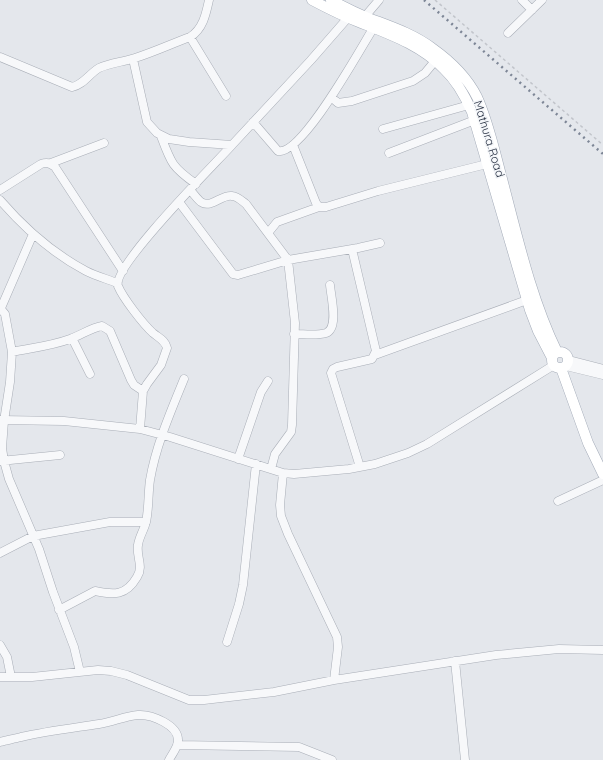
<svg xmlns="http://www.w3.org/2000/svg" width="603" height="760" font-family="Quicksand,sans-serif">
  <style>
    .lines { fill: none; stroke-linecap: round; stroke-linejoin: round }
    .minor-casing { stroke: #a9aeb7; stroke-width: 9 }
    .major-casing { stroke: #a3abb8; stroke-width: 11 }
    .path { stroke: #c2c5cb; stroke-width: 1.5; stroke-dasharray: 3 3; stroke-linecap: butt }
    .minor { stroke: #f7f8fa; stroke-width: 8 }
    .major { stroke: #fff; stroke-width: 10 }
    .rail { stroke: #7d8696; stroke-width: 2.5; stroke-dasharray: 2 4; stroke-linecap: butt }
    .labels { text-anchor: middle; stroke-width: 3; stroke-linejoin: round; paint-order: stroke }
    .street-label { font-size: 12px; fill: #2b3445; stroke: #f4f6f9 }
  </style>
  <rect width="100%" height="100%" fill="#e4e7ec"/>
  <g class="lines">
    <defs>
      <path id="minor" d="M522,0L532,10
        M362,20L379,0
        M508,33L542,0
        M190,37L226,96
        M0,57L72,87C83,85 89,74 99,68C110,63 123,62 135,58C154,52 171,44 190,37C203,29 206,14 209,0
        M133,59L147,122L157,133L169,139L189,142L232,145L311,60L352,13
        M331,97L338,103L352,101L413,81L425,73L435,61
        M253,122L278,151C302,156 360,49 374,27
        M383,129L469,105
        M161,136C171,163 172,167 196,184
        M293,145L316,203L319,207H326L378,191L487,164
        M389,153L475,120
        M51,163L104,143
        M0,190L41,164C47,162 50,163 55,167L123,271
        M0,200C25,229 52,253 86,271C96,276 107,279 117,283
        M179,202L233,274L238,275L288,260L246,204C242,201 237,196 232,196C222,194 211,209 201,202C197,199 194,194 190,190
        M268,233L277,222L319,207
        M352,249L376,351L372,359L337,367L333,369L331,373L360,467
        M0,308L5,314L12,352L10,382L4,421L2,448L4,461L9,479L39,549L53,592L74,647L80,672
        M1,308L33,234
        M294,334C304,334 317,336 326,333C339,328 331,297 330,285
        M72,338L90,374
        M12,352C31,348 51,346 70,339C81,335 91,328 102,326L110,331L131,380L134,385L143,391
        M375,355L527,300
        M569,360L603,369
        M566,366L603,375
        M0,420L64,421L140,429L170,437L283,473L294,474L349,469L375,464L408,453L427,444L554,365
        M140,429L143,391L147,384L161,365L167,348C165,340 159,338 153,333C143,324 123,298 118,286C112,266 215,164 232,145
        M238,459L261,392L268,381
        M0,461L60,455
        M271,469L275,454L291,432L292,425L295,323L288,260L358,248L380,243
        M283,473L280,505L281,516L288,534L337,637L338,647L334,680
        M558,501L603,480
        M0,553L33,536L110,522H146
        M59,610L95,591C114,595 126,596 137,577C144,566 136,557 138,545C139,537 144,530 146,522C149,508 148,494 150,480C156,445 171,411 184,379
        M227,642L239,604L243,585L256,464
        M0,645L7,657L11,677
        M455,661L465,760
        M0,677H32L98,670L111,671L127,675L189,700H204L274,692L334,680L496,655L559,649L603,650
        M0,742C7,740 14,739 21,737C47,731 73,728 99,724C113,722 125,716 138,715C151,714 179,725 178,741C178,747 172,754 169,760
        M177,745L299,747L332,760"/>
      <path id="major" d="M312,0C327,8 343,16 359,22C389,34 421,45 444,69C457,81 465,96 472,112L530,310L538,331L552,358
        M331,0C342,6 354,12 366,17C389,26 412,33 432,48C449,60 467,77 477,97C488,121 494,149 501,175C517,235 530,296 557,352
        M552 360a8 8 0 1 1 16 0a8 8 0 1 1-16 0Z
        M561,368L588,443L603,474"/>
    </defs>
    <use href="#minor" class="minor-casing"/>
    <use href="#major" class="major-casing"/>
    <path class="path" d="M435,0L603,145"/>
    <use href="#minor" class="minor"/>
    <use href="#major" class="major"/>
    <path class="rail" d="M424,0L603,154"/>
  </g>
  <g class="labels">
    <g class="street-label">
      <text transform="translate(489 139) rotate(73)" y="4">Mathura Road</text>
    </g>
  </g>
</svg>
